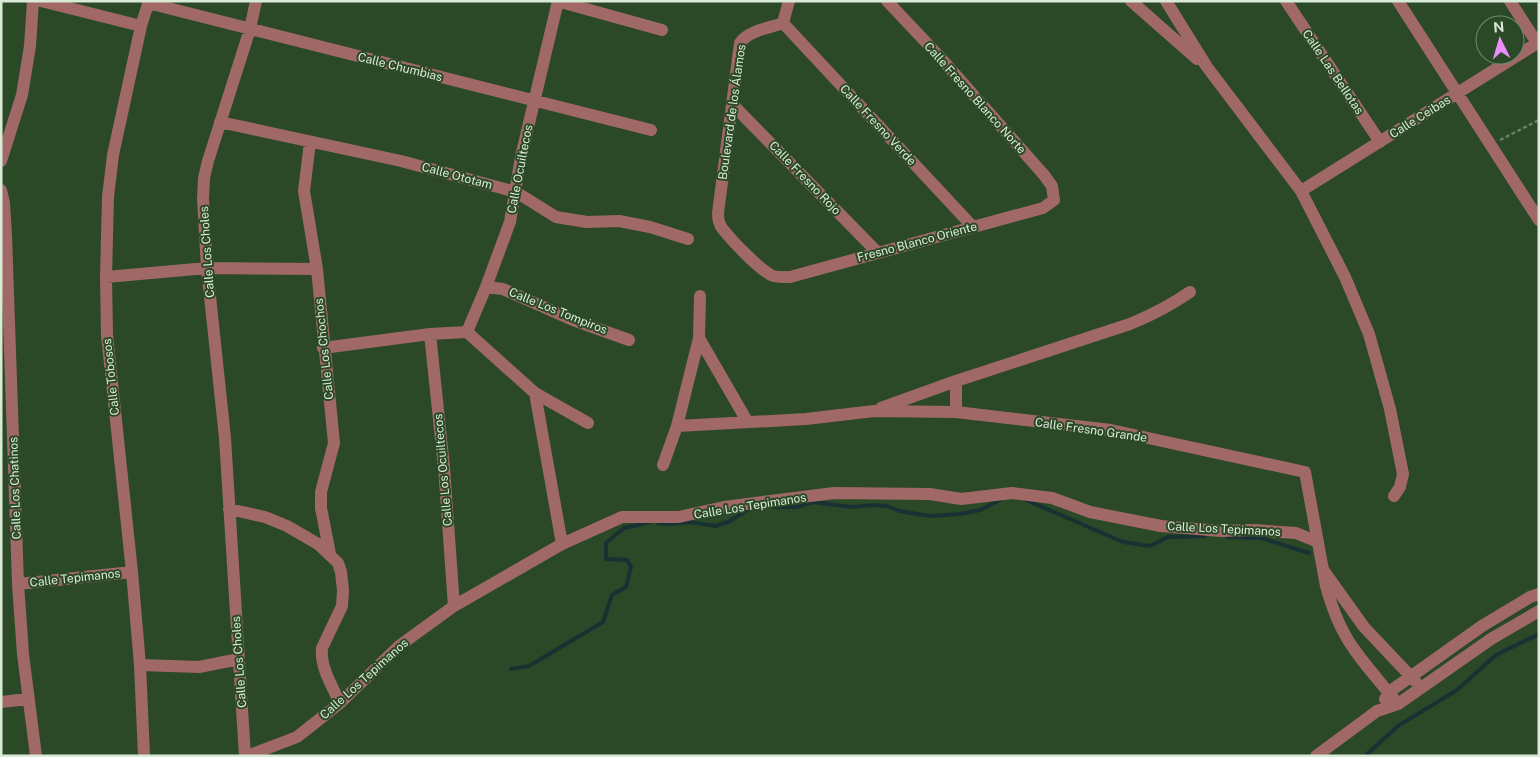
<svg xmlns="http://www.w3.org/2000/svg" width="1540" height="757" font-family="'Public Sans',sans-serif">
  <style>
    .lines { fill: none; stroke-linecap: round; stroke-linejoin: round }
    .stream { stroke: #183133; stroke-width: 4 }
    .path { stroke: #688164; stroke-width: 2.5; stroke-dasharray: 4 2.5; stroke-linecap: butt }
    .minor { stroke: #a06967; stroke-width: 12 }
    .labels { text-anchor: middle; stroke-width: 4; stroke-linejoin: round; paint-order: stroke }
    .street-label { font-size: 12px; fill: #d9ead6; stroke: #2b4927 }
  </style>
  <rect width="100%" height="100%" fill="#2b4927"/>
  <g class="lines">
    <path class="stream" d="M1026,500L1123,542L1150,546L1168,537L1205,536
      M770,507H798L812,502L852,507L874,505L887,506L899,511L930,516L960,514L980,510L1000,500
      M658,523L671,524L690,522L715,526L728,522L749,509
      M1227,537L1261,538L1309,553
      M511,669L529,666L603,622L612,595L626,587L631,567L627,560L606,559V543L624,528L651,522
      M1365,756L1398,726L1457,690L1496,655L1539,634"/>
    <path class="path" d="M1500,140L1539,120"/>
    <path class="minor" d="M41,1L141,26
      M557,1L662,30
      M789,1L783,23C770,28 749,30 740,43L718,213C718,219 719,224 722,228C731,240 758,268 771,275C777,278 784,277 790,277L1043,208L1054,200L1052,186L1044,175L938,55L887,1
      M1131,1L1197,59
      M1166,1L1207,67L1301,191L1345,277L1369,334L1390,409L1403,474L1400,487L1394,496
      M1286,1L1380,142
      M1398,1L1539,220
      M1510,1L1537,43
      M148,3L651,130
      M783,23L973,227
      M732,104L878,253
      M220,122L401,161L516,192L556,217L587,222L619,221L650,227L688,239
      M310,142L304,191L317,269L334,443L321,492V508L330,554
      M1,161L22,95L30,46L33,1
      M1,190L4,203L6,235L18,584L23,654L36,756
      M1301,191L1539,42
      M106,277L207,268L317,269
      M486,287L503,289L573,320L629,340
      M467,332L486,287L510,222L521,157L558,1
      M467,332L535,393L588,423
      M430,334L444,467L454,606
      M699,338L747,421
      M323,348L430,334L467,332
      M956,381V412
      M535,393L562,544
      M881,408L956,381L1130,324C1152,315 1171,305 1190,292
      M677,426L806,419L874,411L956,412L1111,430L1305,472L1326,586C1332,608 1340,630 1354,649C1367,668 1384,686 1398,704
      M663,465L677,426L699,338L700,296
      M229,509L265,517L287,526L318,544L338,563L341,572L343,590L342,606L322,648C320,667 332,686 340,703
      M1324,571L1364,627L1416,682
      M18,584L132,572
      M140,665L199,667L239,659
      M1385,699L1389,692L1482,626L1530,597L1539,594
      M1,702L28,699
      M144,756L140,665L132,572L107,335L106,277L108,197L113,155L141,26L149,1
      M245,756L225,438L207,268L203,199L204,178L208,161L250,29L256,1
      M247,756L297,737L340,703L399,646L454,606L562,544L622,517H679L724,507L834,493L930,494L961,499L1012,493L1052,498L1090,512L1161,526L1221,531L1254,530L1296,533L1318,542
      M1316,756L1377,711L1398,704L1491,639L1539,611"/>
  </g>
  <g class="labels">
    <g class="street-label">
      <text transform="translate(400 67) rotate(14)" y="4">Calle Chumbias</text>
      <text transform="translate(1333 72) rotate(56)" y="4">Calle Las Bellotas</text>
      <text transform="translate(975 98) rotate(48)" y="4">Calle Fresno Blanco Norte</text>
      <text transform="translate(732 112) rotate(-82)" y="4">Boulevard de los Álamos</text>
      <text transform="translate(1420 117) rotate(-32)" y="4">Calle Ceibas</text>
      <text transform="translate(878 125) rotate(47)" y="4">Calle Fresno Verde</text>
      <text transform="translate(520 169) rotate(-79)" y="4">Calle Ocuiltecos</text>
      <text transform="translate(457 176) rotate(15)" y="4">Calle Ototam</text>
      <text transform="translate(805 178) rotate(46)" y="4">Calle Fresno Rojo</text>
      <text transform="translate(917 242) rotate(-15)" y="4">Fresno Blanco Oriente</text>
      <text transform="translate(207 252) rotate(-94)" y="4">Calle Los Choles</text>
      <text transform="translate(558 311) rotate(22)" y="4">Calle Los Tompiros</text>
      <text transform="translate(324 349) rotate(-96)" y="4">Calle Los Chochos</text>
      <text transform="translate(111 377) rotate(-96)" y="4">Calle Tobosos</text>
      <text transform="translate(1091 430) rotate(8)" y="4">Calle Fresno Grande</text>
      <text transform="translate(443 470) rotate(-95)" y="4">Calle Los Ocuiltecos</text>
      <text transform="translate(15 488) rotate(-92)" y="4">Calle Los Chatinos</text>
      <text transform="translate(750 506) rotate(-9)" y="4">Calle Los Tepimanos</text>
      <text transform="translate(1224 529) rotate(3)" y="4">Calle Los Tepimanos</text>
      <text transform="translate(75 578) rotate(-6)" y="4">Calle Tepimanos</text>
      <text transform="translate(239 662) rotate(-94)" y="4">Calle Los Choles</text>
      <text transform="translate(364 679) rotate(-42)" y="4">Calle Los Tepimanos</text>
    </g>
  </g>
  <rect width="1540" height="757" fill="none" stroke="#d9ead6" stroke-width="5"/>
  <g transform="translate(1500 40) rotate(355)"><circle r="24" fill="#2b4927" stroke="#71896d"/>
  <path d="M0-4L9 19L0 12L-9 19Z" fill="#eb8dfc"/>
  <text y="-8" font-size="14" font-weight="bold" text-anchor="middle" fill="#d9ead6">N</text>
  </g>
</svg>
